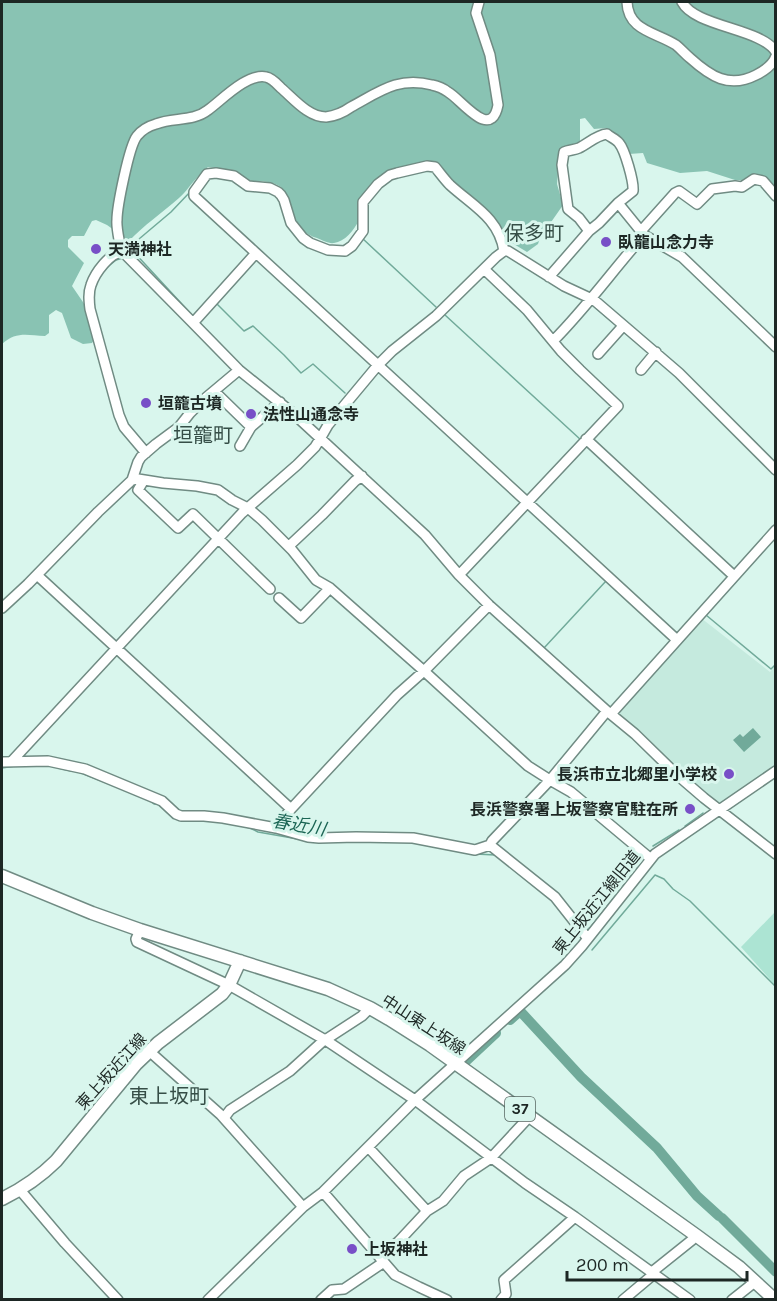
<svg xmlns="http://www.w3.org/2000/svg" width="777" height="1301" font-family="Karla,'Noto Sans JP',sans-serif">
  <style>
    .built { fill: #c5eade }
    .green { fill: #ace4d3 }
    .forest { fill: #89c3b3 }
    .water { fill: #71aa9a }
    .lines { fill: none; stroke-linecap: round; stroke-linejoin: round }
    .stream { stroke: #71aa9a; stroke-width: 1.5 }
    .river { stroke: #71aa9a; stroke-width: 10 }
    .minor-casing { stroke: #708b83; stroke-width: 12 }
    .major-casing { stroke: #708b83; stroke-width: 15 }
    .minor { stroke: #fff; stroke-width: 9 }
    .major { stroke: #fff; stroke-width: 12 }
    .poi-dot { fill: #784fc7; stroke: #d9f6ed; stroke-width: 2 }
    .labels { text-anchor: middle; stroke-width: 6; stroke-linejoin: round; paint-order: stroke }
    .shield { fill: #d9f6ed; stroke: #556560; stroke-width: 1.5 }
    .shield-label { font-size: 15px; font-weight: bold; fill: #1d2724 }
    .poi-label { font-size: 16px; font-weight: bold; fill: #1d2724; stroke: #d9f6ed; text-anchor: start }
    .street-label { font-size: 16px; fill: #1d2724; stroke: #d9f6ed }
    .water-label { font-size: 18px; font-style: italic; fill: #1b6554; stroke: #d9f6ed }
    .quarter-label { font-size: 20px; fill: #364e47; stroke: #d9f6ed }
  </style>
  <rect width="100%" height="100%" fill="#d9f6ed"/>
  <path class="built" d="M701,618L770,672L775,666V765L721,803L716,802L684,775L660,752L615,713Z"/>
  <path class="green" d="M775,912V985L741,947Z"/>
  <path class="forest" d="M2,2H775V193L765,179L760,175H754L743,180H735L707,171L680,173L647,163L643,153L629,154L623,139L606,128L594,129L585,118L580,119V146L559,158L557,184L563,205L540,238L538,244L527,252L507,240L492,216L450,182L437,165L374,183C368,201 356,240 334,243C329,244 322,240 317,238C306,235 297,227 292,217C288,208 290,194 281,187C274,182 261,180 253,182L234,171L208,167C196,176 189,189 179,198C162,213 144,225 129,241L107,225L96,220L92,221L84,236H72L68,240V247L84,263L72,286L85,305L95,338L92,343L83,344L71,338L62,313L56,310L49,315V333L45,336C27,335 16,331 2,344Z"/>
  <path class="water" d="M753,728L761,737L744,752L733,740L740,734L743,737Z"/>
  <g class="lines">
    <path class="stream" d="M362,238L436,307
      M132,250L193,316
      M129,251L139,239L171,212L190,192
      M104,270L116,260L123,258
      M216,303L244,331L253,326L284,355L301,373L313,364L345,393
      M591,304L617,326
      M445,315L581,440
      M623,331L635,341
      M716,417L732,432
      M745,432L757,444
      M159,478L175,480
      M435,554L454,576
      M461,583L470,593
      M706,615L771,669L776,664
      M687,623L720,586
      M544,648L606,581
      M2,768L15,766
      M58,768L71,771
      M76,771L122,789
      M149,800L154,804H158
      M242,826L250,828L258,832L298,839
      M685,826L703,813
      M324,842H400
      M653,846L679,830
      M476,854L495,855
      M503,861L535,886
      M585,928H590L644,860
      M592,950L655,875L664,879L673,889L690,901L776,987"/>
    <path class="river" d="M510,1020L520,1011L581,1077L657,1148L697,1196L719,1216
      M466,1061L496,1033
      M722,1218L776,1272"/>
    <defs>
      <path id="minor" d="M627,2C628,31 656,32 676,45C681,49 685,54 690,58C710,76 729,89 756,75C764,71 773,65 776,56
        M682,2C695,27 761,28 776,52
        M589,231L579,218L568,209L562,165L564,152C569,150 574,150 579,148C588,144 596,135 607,134C610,137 616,139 619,143C625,150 634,182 633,191L618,203
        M641,231L675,193L679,191L697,204L712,189L735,186L742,187L754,179L763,181L776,196
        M504,251H508L564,286L594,300L679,373L776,470
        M121,252C120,242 116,228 117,220C117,207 129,146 137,136C141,131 149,126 156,124C173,117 193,122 208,110C222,100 247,73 266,77C272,78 277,84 281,88C293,98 308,117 326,117C335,116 344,112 351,107C379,92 398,76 432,85C437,86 444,89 448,92C461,99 491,142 498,105L490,55L476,13L479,2
        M256,253L676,639
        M549,277L589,231L599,223L618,203L644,235L682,257L776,347
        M193,323L239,370L295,415L425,535L459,575L489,605L607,711L635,734L675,773L704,798L776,854
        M553,341C586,308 613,270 644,235
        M598,354L623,326
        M641,370L656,352
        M214,391L251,427
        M586,439L734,576
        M240,446L251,427L280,402
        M146,453L124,427L119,415L90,309C89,301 88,293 91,285C95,273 110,252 123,252L193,323L256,253L194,196V192L207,174L216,173L234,176L248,186L270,188L278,192L281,195L284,200L291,223L303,238L310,243L328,250L345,251L352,246L363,231V202L378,184L390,175L397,173L427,166L435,167C440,173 445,180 450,185C473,206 499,218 504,251
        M132,480L138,479L163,483L197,486L218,490L232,500L248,508L262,520L292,550L316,580L330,588L424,671L489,605
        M144,480L138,490L178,528L193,514L270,589
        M289,546L322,515L355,481L362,476
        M37,575L291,809
        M459,575L618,406L580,370L561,351L527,310L484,269
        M279,598L301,618L330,588
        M2,608L28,584L98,512L132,480L138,462L141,457L156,444L179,427L190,413L202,401L239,370
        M611,714L776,530
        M2,762L48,761L85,769L162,801L176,814L181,816H204L223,818L276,828L308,837L319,838L356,837L413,838L475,850L490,845L555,897L585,935L588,936
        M11,762L242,513L297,465L315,447L320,439L328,425L378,365L392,351L436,316L496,257L504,251
        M276,828L291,809L397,695L424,671L528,766L550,780L571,792L651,859
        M490,845L492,841L550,780L607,711
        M140,930L136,939L137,942L229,985L327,1041L415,1100L525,1183L575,1217L690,1300
        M149,1051L221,1115L303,1207
        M224,1118L230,1110L290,1071L322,1042L362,1016L370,1008
        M368,1147L427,1211L399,1241L380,1258
        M20,1190L65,1243L118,1300
        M323,1192L395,1275L419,1287L447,1300
        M427,1211L443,1201L464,1176L491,1158L530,1116
        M652,1272L692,1240
        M208,1300L303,1207L323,1192L415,1100L565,965L582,946L655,854L776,771
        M321,1300L332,1290L344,1289L384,1262
        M501,1300L506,1294L504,1280L575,1217
        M623,1300L654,1274
        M732,1300L756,1281"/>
      <path id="major" d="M2,876L92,913L140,930L328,989L370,1008L389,1019L430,1045L697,1236L739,1267L775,1300
        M2,1199C22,1189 40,1177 56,1161L136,1064L158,1043L222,994L229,985L240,961"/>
    </defs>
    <use href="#minor" class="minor-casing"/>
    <use href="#major" class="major-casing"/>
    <use href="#minor" class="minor"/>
    <use href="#major" class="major"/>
  </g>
  <g class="poi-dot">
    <circle cx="606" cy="242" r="6"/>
    <circle cx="96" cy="249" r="6"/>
    <circle cx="146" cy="403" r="6"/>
    <circle cx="251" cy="414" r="6"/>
    <circle cx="729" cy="774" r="6"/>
    <circle cx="690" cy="809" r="6"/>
    <circle cx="352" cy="1249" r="6"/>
  </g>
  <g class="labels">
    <rect class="shield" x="505" y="1097" width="30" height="24" rx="4.5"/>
    <g class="shield-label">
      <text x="520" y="1114">37</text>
    </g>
    <g class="poi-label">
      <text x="618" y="248">臥龍山念力寺</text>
      <text x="108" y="255">天満神社</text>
      <text x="158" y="409">垣籠古墳</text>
      <text x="263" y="420">法性山通念寺</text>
      <text x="717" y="780" text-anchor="end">長浜市立北郷里小学校</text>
      <text x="678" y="815" text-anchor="end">長浜警察署上坂警察官駐在所</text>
      <text x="364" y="1255">上坂神社</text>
    </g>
    <g class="street-label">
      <text transform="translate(596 902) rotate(-51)" y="6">東上坂近江線旧道</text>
      <text transform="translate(424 1024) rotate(33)" y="6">中山東上坂線</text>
      <text transform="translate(111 1071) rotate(-48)" y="6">東上坂近江線</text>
    </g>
    <g class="water-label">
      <text transform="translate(299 825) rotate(10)" y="6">春近川</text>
    </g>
    <g class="quarter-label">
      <text x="534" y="240">保多町</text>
      <text x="203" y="442">垣籠町</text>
      <text x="169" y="1103">東上坂町</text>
    </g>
  </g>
  <rect width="777" height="1301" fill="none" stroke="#1d2724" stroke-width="6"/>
  <path d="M567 1271v9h180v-9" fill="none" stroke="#1d2724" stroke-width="3"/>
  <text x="576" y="1271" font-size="18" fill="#1d2724" stroke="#d9f6ed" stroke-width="4.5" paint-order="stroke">200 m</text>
</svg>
